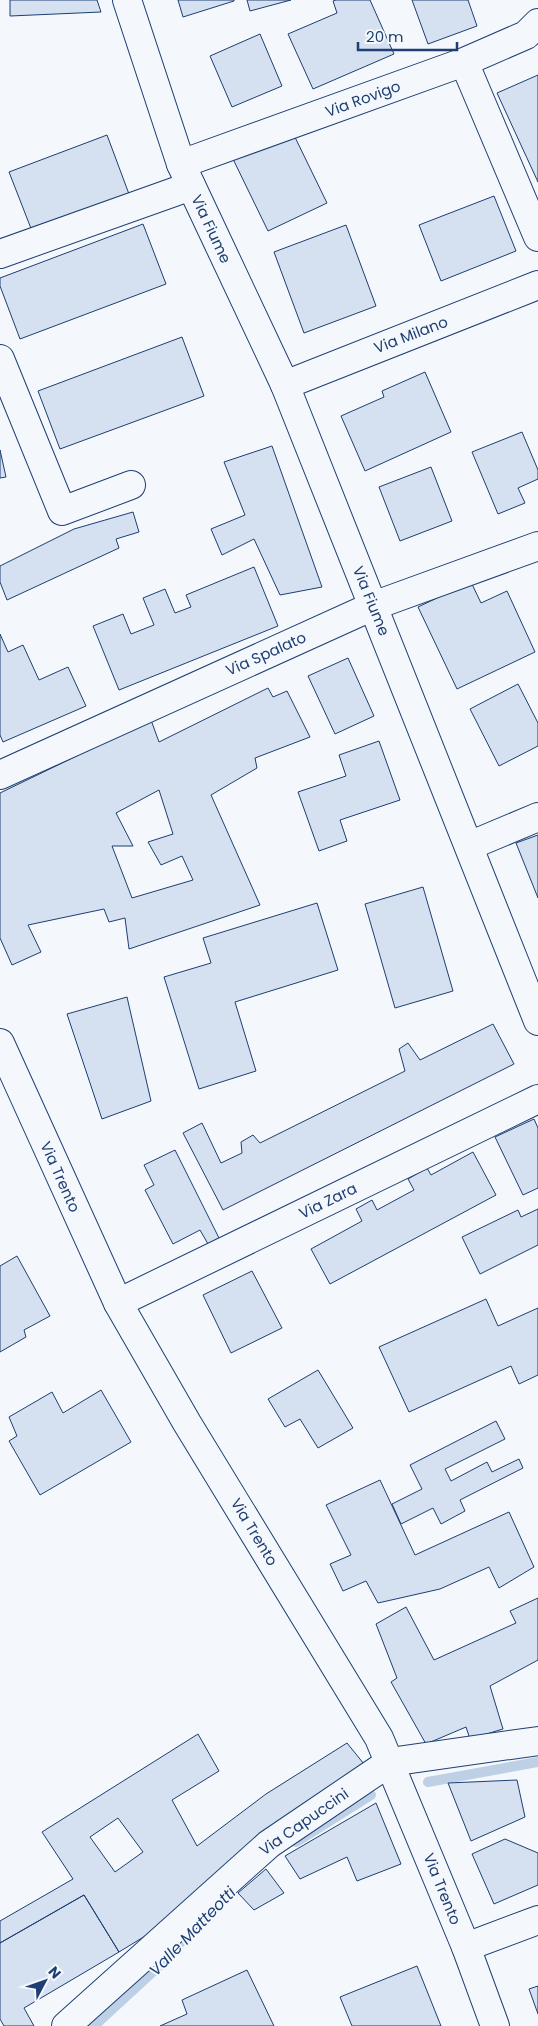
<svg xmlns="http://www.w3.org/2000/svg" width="538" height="2026" font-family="Poppins,sans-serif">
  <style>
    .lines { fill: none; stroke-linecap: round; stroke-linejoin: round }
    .stream { stroke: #bed0e5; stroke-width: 10 }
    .building { fill: #d5e0f0; stroke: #1d3f73; fill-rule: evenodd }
    .street-casing { stroke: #1d3f73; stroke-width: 30 }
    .secondary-casing { stroke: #1d3f73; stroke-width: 30 }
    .street { stroke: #f4f7fb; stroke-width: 28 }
    .secondary { stroke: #f4f7fb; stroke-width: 28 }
    .labels { text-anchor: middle; stroke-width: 4; stroke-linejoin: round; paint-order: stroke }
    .street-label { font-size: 15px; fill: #1d3f73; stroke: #f4f7fb }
    .water-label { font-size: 16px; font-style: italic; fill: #1d3f73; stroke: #f4f7fb }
  </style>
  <rect width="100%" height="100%" fill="#f4f7fb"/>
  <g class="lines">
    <path class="stream" d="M428,1782L538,1762
      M296,1842L371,1795
      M94,2026L159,1966L190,1932"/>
  </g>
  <path class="building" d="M10,0H97L101,12L10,16Z
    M178,0H234V1L183,17Z
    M247,0H291L250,11Z
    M336,0H370L394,54L313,89L288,34L337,13L333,1Z
    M412,0H468L477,26L428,44Z
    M260,34L282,86L232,107L210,56Z
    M538,75V182L497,93Z
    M291,129L327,203L268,231L232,157Z
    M107,135L129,194L32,231L9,172Z
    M494,196L516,251L441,281L419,225Z
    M143,224L166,284L20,339L0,286V278Z
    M346,225L376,306L304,333L274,252Z
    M182,337L204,396L60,449L38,391Z
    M425,372L451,432L365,471L341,416L384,397L382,391Z
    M522,432L538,470V479L518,488L525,503L498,514L472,452Z
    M272,446L322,587L280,595L254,539L222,555L211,529L245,515L224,462Z
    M0,450L6,477L0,478Z
    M431,467L452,521L400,541L379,487Z
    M133,512L139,532L116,539L119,548L7,600L0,582V566L74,529Z
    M254,567L278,626L119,690L93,626L123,614L131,634L154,625L143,598L165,589L175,613L191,607L186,595Z
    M471,582L481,603L507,591L535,652L457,689L418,607Z
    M0,634L8,652L23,645L39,680L68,667L86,706L3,742L0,735Z
    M348,658L374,716L335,734L308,676Z
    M518,684L538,723V746L499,766L470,709Z
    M268,688L273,697L287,691L310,737L255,758L257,768L211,795L260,905L129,949L125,918L109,922L104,909L28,925L41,952L12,965L0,938V793L151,720L159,742ZM159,790L173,834L148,842L161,865L182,856L193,880L132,898L112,846H133L116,813Z
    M379,741L400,800L340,820L347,841L319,851L298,792L346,776L339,755Z
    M538,835V898L516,843Z
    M423,887L453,991L395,1008L365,904Z
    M317,903L338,970L235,1002L256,1071L199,1089L164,977L211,963L203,938Z
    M127,997L151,1101L102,1119L67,1014Z
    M493,1024L514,1064L223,1210L183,1133L202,1123L221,1163L242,1153L241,1142L253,1135L260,1143L405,1071L399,1049L408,1043L420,1060Z
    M534,1119L538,1128V1188L523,1195L495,1137Z
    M175,1150L219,1238L208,1244L200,1230L173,1244L145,1190L154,1185L144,1165Z
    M473,1152L496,1195L330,1284L311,1249L362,1221L356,1209L372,1200L377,1210L414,1190L408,1179L427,1168L431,1175Z
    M538,1209V1245L480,1274L462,1237L518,1210L521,1217Z
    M17,1256L50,1316L24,1330L26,1337L0,1352V1266Z
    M252,1271L282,1328L231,1353L203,1295Z
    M486,1299L498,1326L538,1308V1375L519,1384L511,1366L409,1412L379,1347Z
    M318,1370L353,1428L318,1448L300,1419L285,1427L268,1399Z
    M101,1390L131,1442L40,1495L9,1441L17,1436L9,1417L52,1392L63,1413Z
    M496,1421L505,1439L445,1469L451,1481L487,1462L492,1472L519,1459L523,1468L460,1500L465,1511L441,1524L433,1508L401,1524L392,1504L422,1489L410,1465Z
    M380,1480L415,1555L509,1512L534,1567L499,1588L489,1567L440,1589L378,1603L366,1581L343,1591L330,1564L351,1555L326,1505Z
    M538,1598V1660L490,1686L503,1729L470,1739L466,1727L426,1744L391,1682L397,1678L376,1624L406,1607L434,1660L516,1623L510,1611Z
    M198,1734L219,1771L172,1800L197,1846L266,1794L347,1743L368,1769L186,1911L119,1952L84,1895L0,1943V1921L73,1879L42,1832ZM118,1818L143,1852L115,1872L90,1837Z
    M517,1780L525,1817L471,1841L448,1783Z
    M376,1803L401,1864L357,1881L347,1857L300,1879L285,1856Z
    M505,1839L538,1853V1885L494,1904L472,1854Z
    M266,1869L284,1893L254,1910L238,1893Z
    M84,1895L119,1952L24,2008L34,2026H4L0,2019V1943Z
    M417,1966L441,2026H352L340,1997Z
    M247,1970L274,2026H160L187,2014L182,2000Z
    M538,1986V2014L529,1989Z"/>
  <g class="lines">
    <defs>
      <path id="street" d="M464,62L538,237
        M181,164L464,62L526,35L538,23
        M0,254L191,186
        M0,359L62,511L131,485
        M285,385L538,285
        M0,775L373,606L538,546
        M469,846L538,817
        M118,1303L538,1099
        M466,1947L538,1920
        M66,2026L269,1844L390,1762L538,1741"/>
      <path id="secondary" d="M127,0L181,164L285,385L538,1021
        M0,1043L118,1303L187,1423L379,1738L466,1947L495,2026"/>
    </defs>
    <use href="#street" class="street-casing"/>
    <use href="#secondary" class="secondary-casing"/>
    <use href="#street" class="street"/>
    <use href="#secondary" class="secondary"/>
  </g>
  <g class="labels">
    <g class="street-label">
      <text transform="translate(363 99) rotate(-20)" y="5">Via Rovigo</text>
      <text transform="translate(211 229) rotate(65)" y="5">Via Fiume</text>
      <text transform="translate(411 335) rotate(-21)" y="5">Via Milano</text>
      <text transform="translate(371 601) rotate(68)" y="5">Via Fiume</text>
      <text transform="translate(266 654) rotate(-24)" y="5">Via Spalato</text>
      <text transform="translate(60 1177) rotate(66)" y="5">Via Trento</text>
      <text transform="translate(328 1201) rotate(-26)" y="5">Via Zara</text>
      <text transform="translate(254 1532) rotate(59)" y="5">Via Trento</text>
      <text transform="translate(304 1822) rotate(-35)" y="5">Via Capuccini</text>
      <text transform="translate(442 1889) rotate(68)" y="5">Via Trento</text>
    </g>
    <g class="water-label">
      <text transform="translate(192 1931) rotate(-46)" y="6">Valle Matteotti</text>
    </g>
  </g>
  <g transform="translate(45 1981) rotate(49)" stroke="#f4f7fb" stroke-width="4" paint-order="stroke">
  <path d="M0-4L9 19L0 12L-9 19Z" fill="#1d3f73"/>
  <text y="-8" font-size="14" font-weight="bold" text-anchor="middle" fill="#1d3f73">N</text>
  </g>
  <path d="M358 42v8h99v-8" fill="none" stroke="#1d3f73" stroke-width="2.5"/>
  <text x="366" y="42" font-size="15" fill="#1d3f73" stroke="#f4f7fb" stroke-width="4" paint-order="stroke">20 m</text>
</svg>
